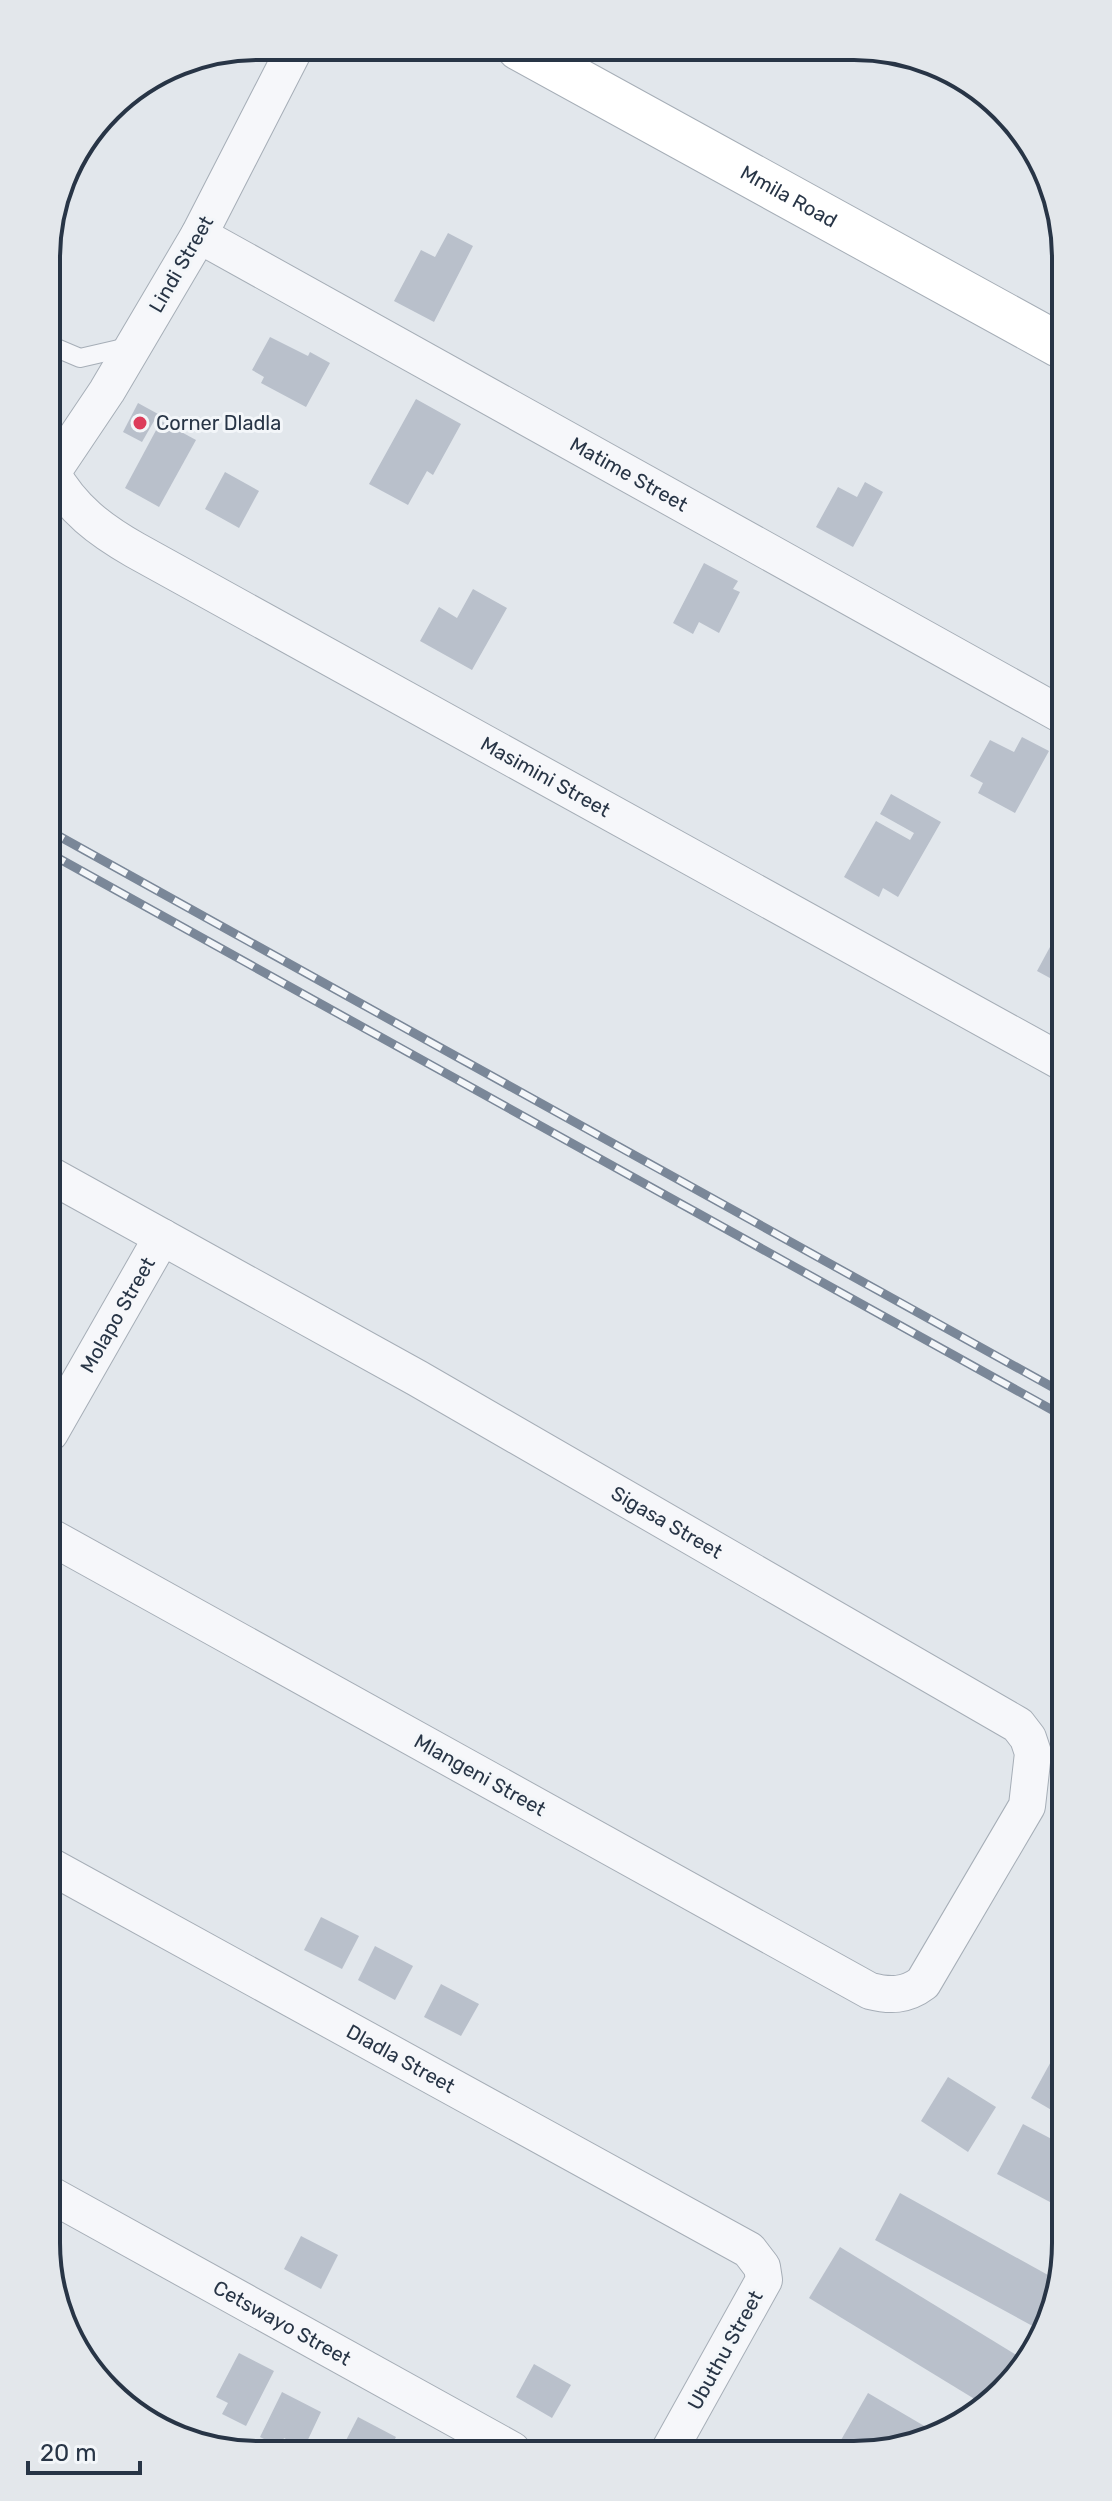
<svg xmlns="http://www.w3.org/2000/svg" width="1112" height="2501" viewBox="0 0 1112 2501" font-family="Rubik,sans-serif">
  <style>
    .building { fill: #b9c0cb }
    .lines { fill: none; stroke-linecap: round; stroke-linejoin: round }
    .service-casing { stroke: #a6aeb7; stroke-width: 20 }
    .minor-casing { stroke: #a6aeb7; stroke-width: 38 }
    .secondary-casing { stroke: #a6aeb7; stroke-width: 46 }
    .service { stroke: #f6f7fa; stroke-width: 18 }
    .minor { stroke: #f6f7fa; stroke-width: 36 }
    .secondary { stroke: #fff; stroke-width: 44 }
    .rail-casing { stroke: #7a8798; stroke-width: 9 }
    .rail { stroke: #f3f6f9; stroke-width: 6; stroke-dasharray: 18; stroke-linecap: butt }
    .poi-dot { fill: #dd3c5b; stroke: #f3f6f9; stroke-width: 3 }
    .labels { text-anchor: middle; stroke-width: 6; stroke-linejoin: round; paint-order: stroke }
    .street-label { font-size: 20px; fill: #283546; stroke: #f3f6f9 }
    .poi-label { font-size: 20px; fill: #283546; stroke: #f3f6f9; text-anchor: start }
    .rim { fill: none; stroke: #283546; stroke-width: 4 }
  </style>
  <rect width="100%" height="100%" fill="#e2e7ec"/>
  <g class="building">
    <path d="M448,233L473,246L434,322L394,301L421,250L435,257Z"/>
    <path d="M270,337L308,356L310,352L330,363L306,407L261,383L264,377L252,370Z"/>
    <path d="M416,399L461,424L433,475L427,471L408,505L369,484Z"/>
    <path d="M138,403L158,414L142,442L123,432Z"/>
    <path d="M161,421L196,440L159,507L125,488Z"/>
    <path d="M225,472L259,491L239,528L205,509Z"/>
    <path d="M865,482L883,492L853,547L816,527L838,487L857,497Z"/>
    <path d="M704,563L738,581L733,589L740,592L719,633L699,622L693,634L673,623Z"/>
    <path d="M473,589L507,608L472,670L420,641L439,607L457,618Z"/>
    <path d="M1022,737L1049,751L1015,813L978,793L983,783L970,776L990,740L1014,752Z"/>
    <path d="M891,794L941,822L898,897L883,888L879,897L844,877L876,821L910,840L914,833L880,814Z"/>
    <path d="M1057,934L1061,936V984L1037,971Z"/>
    <path d="M321,1917L359,1936L342,1969L304,1950Z"/>
    <path d="M375,1946L413,1966L395,2000L358,1980Z"/>
    <path d="M441,1984L479,2004L461,2036L424,2017Z"/>
    <path d="M1065,2036V2118L1031,2098Z"/>
    <path d="M948,2077L996,2107L968,2152L921,2121Z"/>
    <path d="M1023,2124L1065,2146V2210L997,2174Z"/>
    <path d="M900,2193L1057,2280L1038,2329L875,2240Z"/>
    <path d="M301,2236L338,2255L321,2289L284,2269Z"/>
    <path d="M840,2247L1026,2361L1022,2372L986,2406L809,2298Z"/>
    <path d="M239,2353L274,2371L246,2426L222,2414L228,2403L216,2397Z"/>
    <path d="M534,2364L571,2385L552,2418L516,2397Z"/>
    <path d="M282,2392L321,2412L304,2448L284,2438L280,2447L260,2437Z"/>
    <path d="M868,2393L938,2434L909,2448L837,2447Z"/>
    <path d="M358,2417L396,2437L389,2450H341Z"/>
  </g>
  <g class="lines">
    <g class="service-casing">
      <path id="service" d="M47,344L80,358L132,346"/>
    </g>
    <g class="minor-casing">
      <g id="minor">
        <path id="s1" d="M296,46L199,235L107,391L52,473C72,509 100,530 135,550L1062,1062"/>
        <path id="s2" d="M199,235L1060,714"/>
        <path id="s3" d="M50,1175L417,1378L1018,1725L1028,1738L1033,1753L1027,1806L923,1983C906,1996 890,1996 870,1991L51,1537"/>
        <path id="s4" d="M50,1433L162,1237"/>
        <path id="s5" d="M52,1867L749,2250L762,2267L764,2280L670,2449"/>
        <path id="s6" d="M53,2196L512,2450"/>
      </g>
    </g>
    <g class="secondary-casing">
      <g id="secondary">
        <path id="s7" d="M519,48L1059,345"/>
      </g>
    </g>
    <use href="#service" class="service"/>
    <use href="#minor" class="minor"/>
    <use href="#secondary" class="secondary"/>
    <g class="rail-casing">
      <g id="rail">
        <path d="M48,830L1063,1393"/>
        <path d="M49,853L1063,1416"/>
      </g>
    </g>
    <use href="#rail" class="rail"/>
  </g>
  <circle class="poi-dot" cx="140" cy="423" r="8"/>
  <g class="labels">
    <g class="street-label">
      <text dy="7" stroke="none"><textPath href="#s7" startOffset="308">Mmila Road</textPath></text>
      <text transform="translate(181 264) rotate(-60)" y="7">Lindi Street</text>
      <text dy="7" stroke="none"><textPath href="#s2" startOffset="492">Matime Street</textPath></text>
      <text dy="7" stroke="none"><textPath href="#s1" startOffset="1076">Masimini Street</textPath></text>
      <text dy="7" stroke="none"><textPath href="#s4" startOffset="136">Molapo Street</textPath></text>
      <text dy="7" stroke="none"><textPath href="#s3" startOffset="708">Sigasa Street</textPath></text>
      <text transform="translate(480 1775) rotate(29)" y="7">Mlangeni Street</text>
      <text dy="7" stroke="none"><textPath href="#s5" startOffset="398">Dladla Street</textPath></text>
      <text dy="7" stroke="none"><textPath href="#s6" startOffset="262">Cetswayo Street</textPath></text>
      <text transform="translate(725 2350) rotate(-61)" y="7">Ubuthu Street</text>
    </g>
    <g class="poi-label">
      <text x="156" y="430">Corner Dladla</text>
    </g>
  </g>
  <path d="M0 0H1112V2501H0ZM258 60H854A198 198 0 0 1 1052 258V2243A198 198 0 0 1 854 2441H258A198 198 0 0 1 60 2243V258A198 198 0 0 1 258 60Z" fill="#e3e7eb" fill-rule="evenodd"/>
  <path class="rim" d="M258 60H854A198 198 0 0 1 1052 258V2243A198 198 0 0 1 854 2441H258A198 198 0 0 1 60 2243V258A198 198 0 0 1 258 60Z"/>
  <path d="M28 2461v12h112v-12" fill="none" stroke="#283546" stroke-width="4"/>
  <text x="40" y="2461" font-size="24" fill="#283546" stroke="#f3f6f9" stroke-width="6" paint-order="stroke">20 m</text>
</svg>
